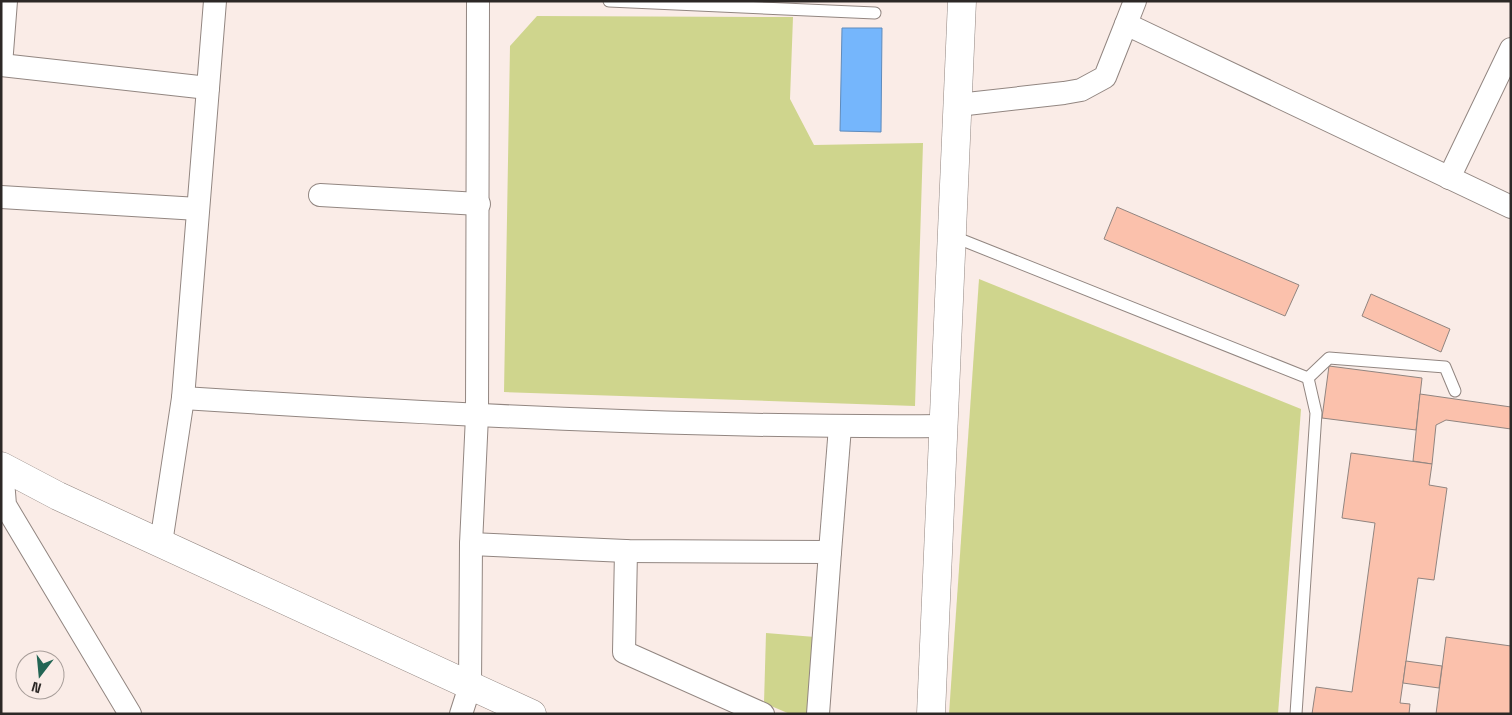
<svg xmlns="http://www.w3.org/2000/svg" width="1512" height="715" viewBox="0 0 1512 715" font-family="'Space Grotesk',sans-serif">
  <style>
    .green { fill: #cfd58d }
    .water { fill: #75b6fc; stroke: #5f8bbc }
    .building { fill: #fbc1ac; stroke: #918580 }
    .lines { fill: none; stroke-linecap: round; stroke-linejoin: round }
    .service-casing { stroke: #928681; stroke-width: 13 }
    .minor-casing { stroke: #928681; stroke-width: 24 }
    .tertiary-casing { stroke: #928681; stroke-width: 29 }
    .service { stroke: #fff; stroke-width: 11 }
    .minor { stroke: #fff; stroke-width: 22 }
    .tertiary { stroke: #fff; stroke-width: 28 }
  </style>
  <rect width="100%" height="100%" fill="#faece7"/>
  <g class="green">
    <path d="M537,16L793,17L790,99L814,145L923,143L915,406L504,392L510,46Z"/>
    <path d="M979,279L1301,409L1278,714H949Z"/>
    <path d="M766,633L815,637L808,714H790L764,703Z"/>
  </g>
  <path class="water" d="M842,28H882L881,132L840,131Z"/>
  <g class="building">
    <path d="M1117,207L1299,285L1285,316L1104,239Z"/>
    <path d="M1371,294L1450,329L1441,352L1362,316Z"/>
    <path d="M1329,366L1422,378L1416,430L1322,418Z"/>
    <path d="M1420,394L1511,407V429L1446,420L1436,425L1432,464L1413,461Z"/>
    <path d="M1351,453L1432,464L1429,485L1447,488L1434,580L1418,578L1400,703L1410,704L1409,714H1312L1316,687L1352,692L1375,523L1342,518Z"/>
    <path d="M1446,637L1511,646V714H1436Z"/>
    <path d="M1406,661L1442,666L1439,688L1403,683Z"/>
  </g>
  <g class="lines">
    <g class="service-casing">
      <g id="service">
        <path d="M609,1L875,13"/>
        <path d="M952,236L1308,378L1316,413L1296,714"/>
        <path d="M1308,378L1329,358L1445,367L1455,391"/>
      </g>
    </g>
    <g class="minor-casing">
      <g id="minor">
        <path d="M1126,24L1135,1"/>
        <path d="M1,65L208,88"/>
        <path d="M1,65L6,1"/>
        <path d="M958,105L1064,93L1081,90L1105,77L1126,24L1511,207"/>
        <path d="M1449,178L1511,49"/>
        <path d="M320,195L479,204"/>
        <path d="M1,197L198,209"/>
        <path d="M183,398C437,414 690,428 944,426"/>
        <path d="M2,467L5,505L130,714"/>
        <path d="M161,543L183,398L215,1"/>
        <path d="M471,544L626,551L830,552L818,714"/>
        <path d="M626,551L624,652L763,714"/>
        <path d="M830,552L840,427"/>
        <path d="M461,714L470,686L471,544L477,416L478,1"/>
      </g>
    </g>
    <g class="tertiary-casing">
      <g id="tertiary">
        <path d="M1,466L58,496L532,714"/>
        <path d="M931,714L962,1"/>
      </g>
    </g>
    <use href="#service" class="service"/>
    <use href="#minor" class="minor"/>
    <use href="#tertiary" class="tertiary"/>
  </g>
  <rect width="1512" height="715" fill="none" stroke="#2c2826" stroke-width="5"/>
  <g transform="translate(40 675) rotate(196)"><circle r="24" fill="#faece7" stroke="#a89e9a"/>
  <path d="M0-4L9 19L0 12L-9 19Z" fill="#236554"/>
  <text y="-8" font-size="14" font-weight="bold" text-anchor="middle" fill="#2c2826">N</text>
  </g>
</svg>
